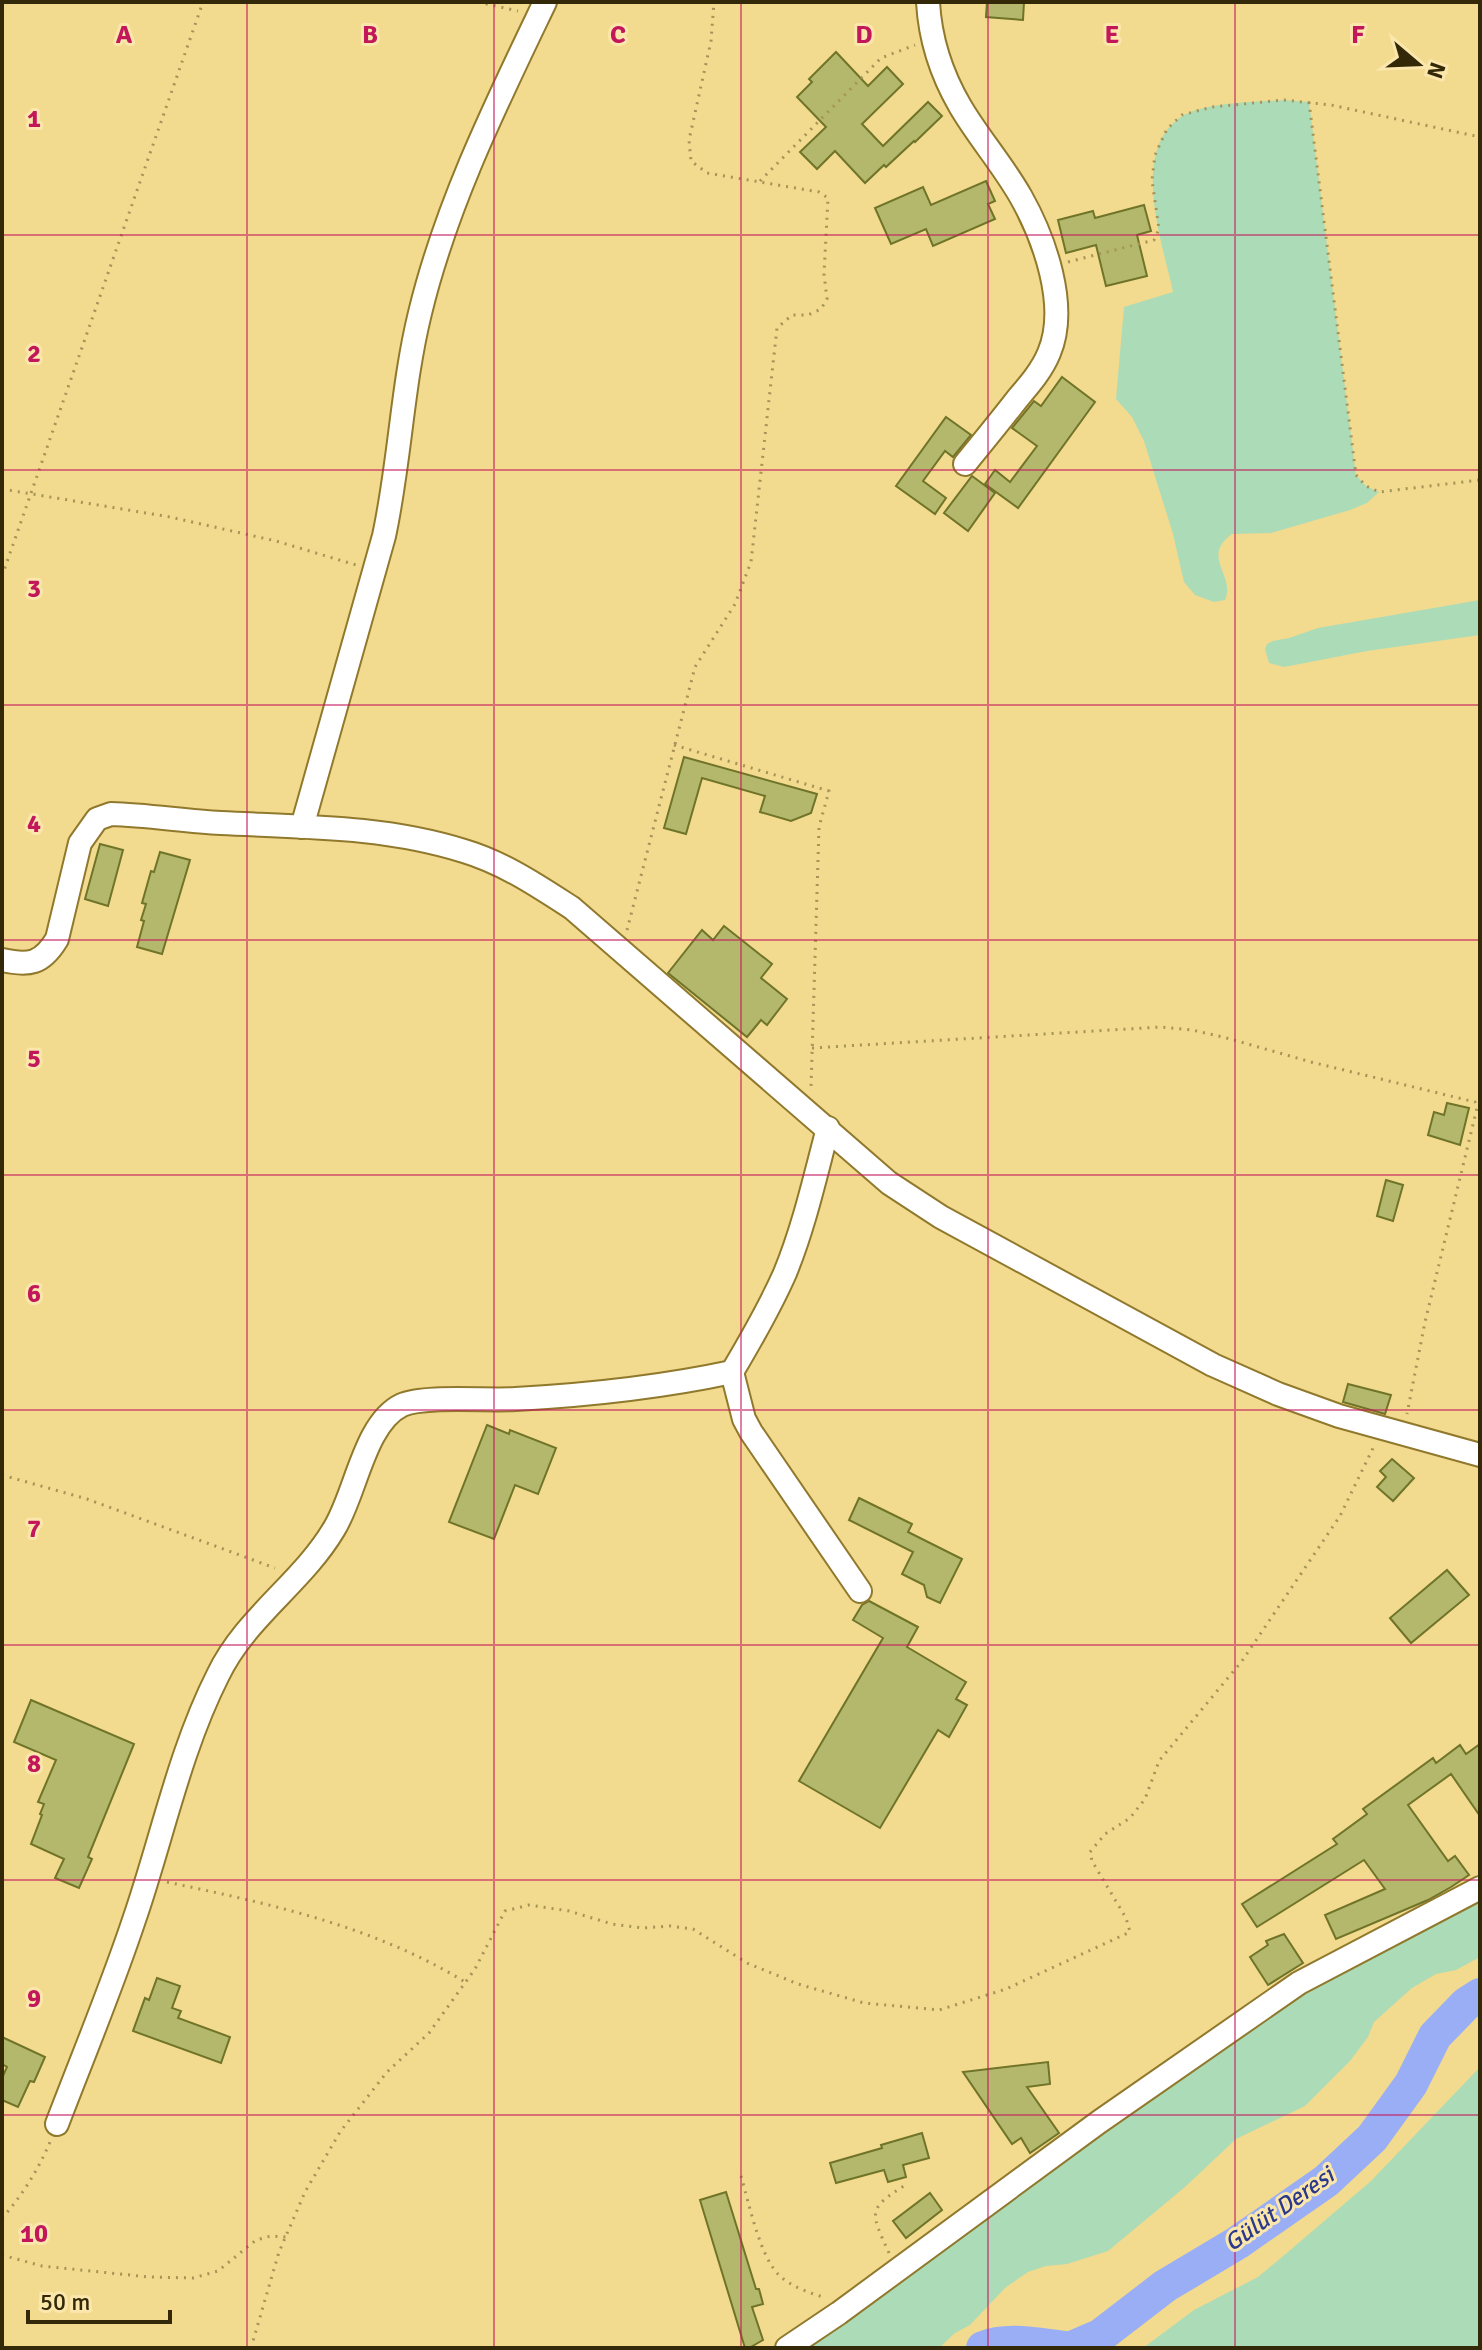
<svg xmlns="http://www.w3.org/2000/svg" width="1482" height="2350" viewBox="0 0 1482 2350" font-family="Signika,sans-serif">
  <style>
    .green { fill: #acdcb7 }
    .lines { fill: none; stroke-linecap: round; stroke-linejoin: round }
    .river { stroke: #9aaef5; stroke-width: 34 }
    .building { fill: #b3b86d; stroke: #707428; stroke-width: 2 }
    .minor-casing { stroke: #90792d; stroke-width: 26 }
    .path { stroke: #a59358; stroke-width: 3; stroke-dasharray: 2 6; stroke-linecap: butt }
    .minor { stroke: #fff; stroke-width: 22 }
    .grid { fill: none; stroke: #c2185b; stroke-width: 2; stroke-opacity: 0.55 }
    .labels { text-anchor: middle; stroke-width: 6; stroke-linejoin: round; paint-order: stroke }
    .water-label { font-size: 24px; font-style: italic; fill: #2c398a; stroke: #fbe7ac }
    .grid-label { font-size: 26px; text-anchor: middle; font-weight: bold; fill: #c2185b; stroke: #fbe7ac; stroke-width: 6; stroke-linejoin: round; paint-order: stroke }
  </style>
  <rect width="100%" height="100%" fill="#f2da8e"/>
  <g class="green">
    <path d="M1284,100L1309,102L1356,475L1366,486L1379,492L1367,503L1350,510L1271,533L1232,534C1200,557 1236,575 1225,600L1214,602L1195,595L1184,582L1173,534L1144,441L1132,417L1116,399L1124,307L1173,292C1163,244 1129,151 1181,117C1203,102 1257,102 1284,100Z"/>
    <path d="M1480,600V635L1367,651L1284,667L1269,663L1265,649L1267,644L1273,641L1289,638L1318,628Z"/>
    <path d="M1480,1888V1957L1456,1970L1436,1974L1412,1988L1374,2022L1368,2037L1350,2061L1305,2106L1236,2139L1185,2187L1108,2251L1067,2264L1046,2266L1028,2272L1005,2288L970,2325L955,2333L939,2348H787L1299,1983Z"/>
    <path d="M1480,2067V2348H1143L1194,2310L1258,2277L1288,2252L1371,2181Z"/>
  </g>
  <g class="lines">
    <g class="river">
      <path d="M983,2348C1008,2338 1038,2345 1064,2348"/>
      <path d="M1072,2348L1100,2336L1165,2286L1237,2243L1326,2181L1372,2138L1411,2084L1435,2036L1466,2004L1480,1995"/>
    </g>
  </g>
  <g class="building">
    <path d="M987,2H1024L1023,20L986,17Z"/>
    <path d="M836,52L868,86L887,67L903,84L862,124L883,146L928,102L942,116L915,142L914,141L886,167L884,165L865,183L835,151L817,169L800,152L826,127L797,97L812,82L809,79Z"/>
    <path d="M986,181L995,201L988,204L995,219L933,246L926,229L891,244L875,208L923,187L931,205Z"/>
    <path d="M1144,205L1151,231L1137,235L1147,276L1106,286L1096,245L1066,253L1058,220L1093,211L1095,218Z"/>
    <path d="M1062,377L1095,402L1018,508L985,484L995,470L1010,482L1037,446L1012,428L1034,401L1041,406Z"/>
    <path d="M946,417L971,435L953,457L945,451L923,481L946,498L935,514L896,486Z"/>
    <path d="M972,476L995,493L968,531L944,513Z"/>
    <path d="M684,757L817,794L811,813L791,821L760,812L765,796L702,778L686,834L664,828Z"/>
    <path d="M100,844L123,850L108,906L85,899Z"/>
    <path d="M160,852L190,860L162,954L137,947L144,921L141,920L146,904L142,903L151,871L154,872Z"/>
    <path d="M724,926L772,964L761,978L787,999L767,1025L761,1020L747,1037L668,973L702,930L713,940Z"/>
    <path d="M1447,1103L1469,1108L1460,1145L1428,1135L1434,1112L1444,1115Z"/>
    <path d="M1386,1180L1403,1185L1393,1221L1377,1216Z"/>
    <path d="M1348,1384L1391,1395L1385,1414L1343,1402Z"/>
    <path d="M487,1425L509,1434L510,1430L556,1448L538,1494L515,1485L494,1539L449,1522Z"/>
    <path d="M1392,1459L1414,1478L1393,1501L1377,1487L1386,1477L1380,1471Z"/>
    <path d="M859,1498L912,1524L908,1532L962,1559L940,1603L927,1597L924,1585L902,1574L913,1552L849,1520Z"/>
    <path d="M1447,1570L1469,1595L1411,1643L1390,1618Z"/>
    <path d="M869,1601L918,1627L907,1647L966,1682L956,1699L967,1705L949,1737L938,1730L880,1828L799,1781L883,1638L853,1620L862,1605Z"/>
    <path d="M31,1700L134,1744L88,1857L92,1859L79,1888L55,1878L64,1859L31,1844L42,1815L40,1814L44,1804L38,1802L56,1760L14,1742Z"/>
    <path d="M1480,1744V1816L1451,1774L1408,1805L1448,1861L1455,1856L1469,1875L1451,1887L1428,1900L1336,1939L1325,1915L1385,1889L1364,1860L1257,1927L1242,1904L1337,1844L1333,1839L1367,1814L1363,1809L1433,1758L1436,1763L1460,1745L1466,1754Z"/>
    <path d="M1284,1934L1303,1963L1268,1985L1250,1957L1268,1945L1266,1941Z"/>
    <path d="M157,1978L180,1986L172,2008L181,2011L178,2018L230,2037L221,2063L133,2031L145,1998L149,2000Z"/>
    <path d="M2,2037L45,2057L34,2082L30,2081L18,2107L2,2100V2078L7,2067L2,2064Z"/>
    <path d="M1048,2062L1050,2084L1027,2087L1059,2133L1030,2153L1021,2138L1012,2144L963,2072Z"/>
    <path d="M922,2133L929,2158L903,2165L906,2177L888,2182L884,2170L836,2183L830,2163L882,2148L881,2145Z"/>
    <path d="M726,2192L756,2289H759L763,2304L752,2307L763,2340L749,2348H745L700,2200Z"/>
    <path d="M930,2193L942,2210L906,2238L893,2221Z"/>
  </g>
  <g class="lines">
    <g class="minor-casing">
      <g id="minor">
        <path d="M928,2C930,38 942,75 960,106C978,137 1003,165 1021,197C1044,238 1069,306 1049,353C1042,370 1030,384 1018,398C1001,420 983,442 965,464"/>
        <path d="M302,827L384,536C400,462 402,386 420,313C446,205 497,102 545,2"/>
        <path d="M2,960C29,966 42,964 57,939L80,843L97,819L111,814C147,815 184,821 221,823C303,827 385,826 464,851C504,863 538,886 572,908L889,1183L941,1217L1213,1365L1278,1394L1339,1416L1480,1455"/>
        <path d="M732,1372L744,1419L751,1432L860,1591"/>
        <path d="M57,2124C83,2056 111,1989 134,1920C162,1839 179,1752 218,1675C245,1618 302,1583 334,1529C356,1494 364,1423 402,1405C424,1395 489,1401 516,1399C588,1395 662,1387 732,1372C751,1340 770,1307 785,1273C804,1227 815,1177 828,1128"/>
        <path d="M787,2348L839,2313L1099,2122L1299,1983L1480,1888"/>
      </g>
    </g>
    <g class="path">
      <path d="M478,2L518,11"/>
      <path d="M1309,102L1356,475L1366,486L1379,492L1480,480"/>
      <path d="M760,181L881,58L915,45"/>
      <path d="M1068,262L1154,240L1159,229L1152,180L1155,155L1167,129L1182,115L1212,107L1284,100L1331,105L1480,137"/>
      <path d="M2,489L170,517L276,541L356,565"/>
      <path d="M2,576L203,2"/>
      <path d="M674,745L829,791L819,827L811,1088"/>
      <path d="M627,930L695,667L735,604L751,562L777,328L792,315H808L821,309L827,299L824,274L828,198L819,192L707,173L691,161L689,140L711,41L714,2"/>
      <path d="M812,1048L1161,1027L1192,1030L1223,1037L1311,1062L1475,1102L1477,1108L1425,1322L1407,1414"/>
      <path d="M2,1475L87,1499L275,1568"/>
      <path d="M167,1882C270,1904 374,1926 465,1982"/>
      <path d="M741,2176C749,2203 760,2258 780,2276C792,2287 810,2293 826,2298"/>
      <path d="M2,2218C22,2196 38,2170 50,2142"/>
      <path d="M889,2253C870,2211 867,2209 907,2184"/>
      <path d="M2,2255L42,2266L149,2277L193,2278L218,2271L256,2240L271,2236L286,2237"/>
      <path d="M251,2348L279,2252L305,2192L340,2132L387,2072L429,2033L475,1969L505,1911L529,1905L569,1911L612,1924L643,1928L670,1926L693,1929L747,1963L798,1984L864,2003L939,2010L1006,1989L1130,1932L1126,1918L1092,1861L1090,1852L1105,1834L1130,1818L1145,1799L1159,1761L1242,1661L1340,1516L1374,1446"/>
    </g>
    <use href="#minor" class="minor"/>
  </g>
  <path class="grid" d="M247,2V2348M494,2V2348M741,2V2348M988,2V2348M1235,2V2348M2,235H1480M2,470H1480M2,705H1480M2,940H1480M2,1175H1480M2,1410H1480M2,1645H1480M2,1880H1480M2,2115H1480"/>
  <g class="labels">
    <g class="water-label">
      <text transform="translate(1279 2209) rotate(-35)" y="8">Gülüt Deresi</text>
    </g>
  </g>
  <g class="grid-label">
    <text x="124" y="43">A</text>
    <text x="370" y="43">B</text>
    <text x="618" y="43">C</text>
    <text x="864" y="43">D</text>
    <text x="1112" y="43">E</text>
    <text x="1358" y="43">F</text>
    <text x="34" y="127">1</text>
    <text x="34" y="362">2</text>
    <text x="34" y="597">3</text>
    <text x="34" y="832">4</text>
    <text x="34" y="1067">5</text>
    <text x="34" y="1302">6</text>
    <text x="34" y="1537">7</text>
    <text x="34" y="1772">8</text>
    <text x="34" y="2007">9</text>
    <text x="34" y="2242">10</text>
  </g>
  <rect width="1482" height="2350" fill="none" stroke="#332909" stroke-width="8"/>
  <g transform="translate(1418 64) rotate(109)" stroke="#fbe7ac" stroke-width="6" paint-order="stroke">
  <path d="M0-6L14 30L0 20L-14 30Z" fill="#332909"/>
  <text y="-12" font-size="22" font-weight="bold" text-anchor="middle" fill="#332909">N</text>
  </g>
  <path d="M28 2310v12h142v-12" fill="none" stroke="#332909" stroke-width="4"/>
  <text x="40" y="2310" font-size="24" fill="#332909" stroke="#fbe7ac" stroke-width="6" paint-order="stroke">50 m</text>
</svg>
